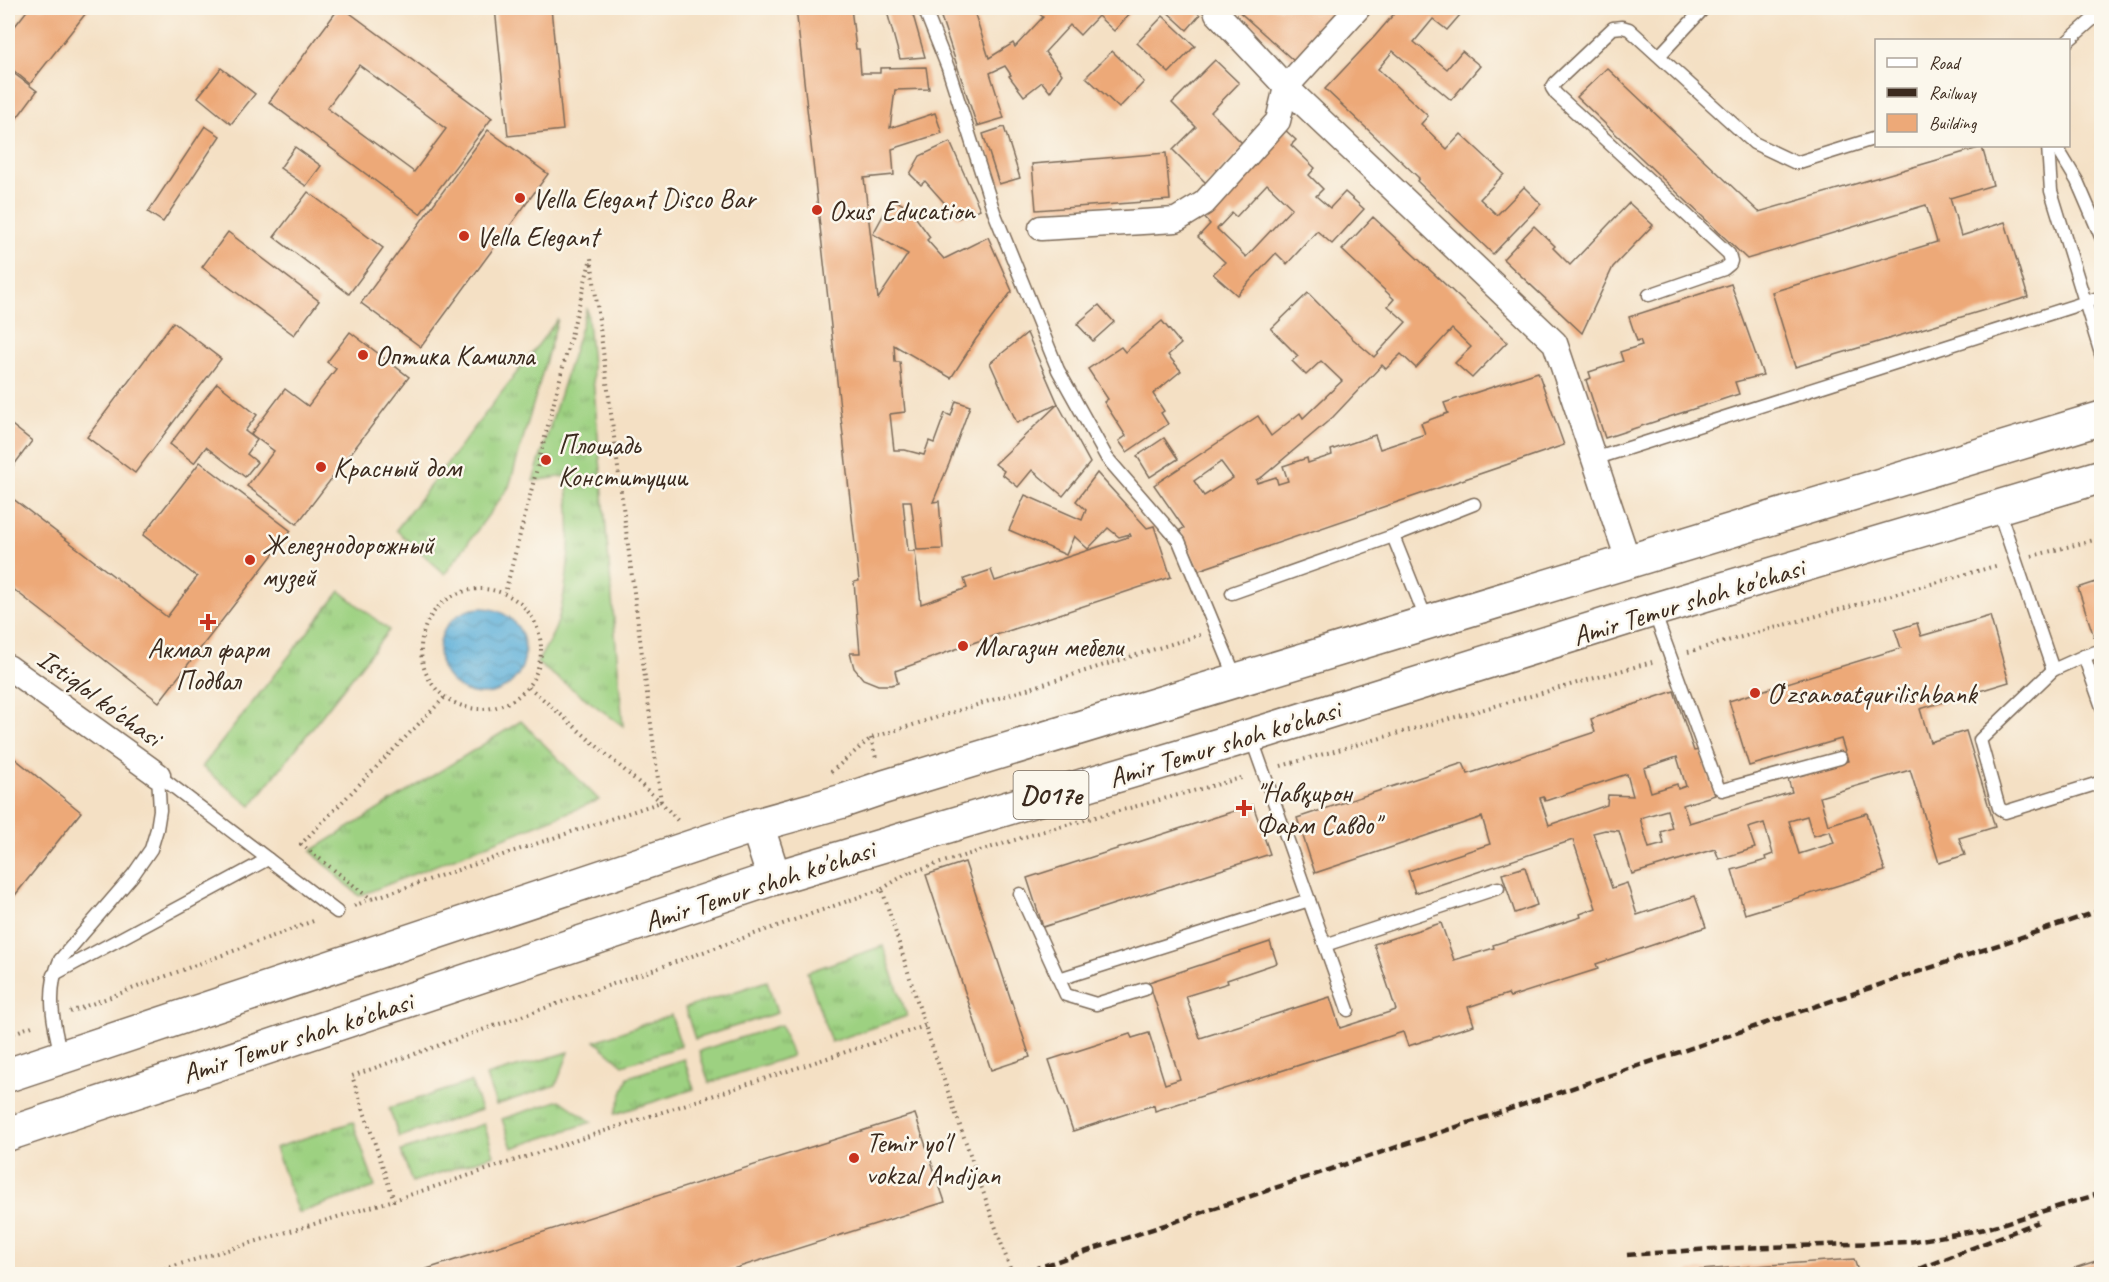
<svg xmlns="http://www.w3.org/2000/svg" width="2109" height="1282" viewBox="0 0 2109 1282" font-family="Caveat,sans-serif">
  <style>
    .grass { fill: url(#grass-tufts); stroke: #6c7e50; stroke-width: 1.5 }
    .water { fill: url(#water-waves); stroke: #4c6d7c; stroke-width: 1.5 }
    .building { fill: #eda978; fill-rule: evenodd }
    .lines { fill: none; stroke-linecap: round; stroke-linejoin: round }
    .lane-casing { stroke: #7c6a58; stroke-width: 15 }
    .street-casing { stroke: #7c6a58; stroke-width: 27 }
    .primary-casing { stroke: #7c6a58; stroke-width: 36 }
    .path { stroke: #7c6a58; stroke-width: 4; stroke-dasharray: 1.5 4.5; stroke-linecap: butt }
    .lane { stroke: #fff; stroke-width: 12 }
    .street { stroke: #fff; stroke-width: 24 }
    .primary { stroke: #fff; stroke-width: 33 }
    .rail { stroke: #3b2a1e; stroke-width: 4.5; stroke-dasharray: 9 4.5; stroke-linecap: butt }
    .poi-dot { fill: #c8321e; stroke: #fbf7ec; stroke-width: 2 }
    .labels { text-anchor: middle; stroke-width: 5; stroke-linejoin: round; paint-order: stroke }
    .shield { fill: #fbf7ec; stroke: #75685c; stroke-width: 1.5 }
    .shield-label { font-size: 27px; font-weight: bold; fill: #3b2a1e }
    .poi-label { font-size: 28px; fill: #3b2a1e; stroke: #fbf7ec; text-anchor: start }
    .street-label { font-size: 28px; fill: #3b2a1e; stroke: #fbf7ec }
  </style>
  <defs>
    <pattern id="grass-tufts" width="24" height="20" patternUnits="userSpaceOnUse" patternTransform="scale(1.5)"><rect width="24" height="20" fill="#9dd181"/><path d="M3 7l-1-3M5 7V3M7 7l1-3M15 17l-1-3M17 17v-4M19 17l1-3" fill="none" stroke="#81aa69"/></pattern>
    <pattern id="water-waves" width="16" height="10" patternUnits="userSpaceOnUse" patternTransform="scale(1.5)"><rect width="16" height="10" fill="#5eb0d9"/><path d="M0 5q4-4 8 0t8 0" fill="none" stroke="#4f8faf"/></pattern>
  </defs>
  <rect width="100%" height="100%" fill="#fbf7ec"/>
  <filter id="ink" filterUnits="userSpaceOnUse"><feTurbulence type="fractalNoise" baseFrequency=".0167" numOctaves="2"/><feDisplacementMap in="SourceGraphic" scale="12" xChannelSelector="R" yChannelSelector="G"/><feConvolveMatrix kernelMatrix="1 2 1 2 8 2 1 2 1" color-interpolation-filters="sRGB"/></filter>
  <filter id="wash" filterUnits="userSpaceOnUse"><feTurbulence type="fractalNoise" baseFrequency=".008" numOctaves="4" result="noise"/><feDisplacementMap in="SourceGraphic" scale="24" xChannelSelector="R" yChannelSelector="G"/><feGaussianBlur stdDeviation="1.35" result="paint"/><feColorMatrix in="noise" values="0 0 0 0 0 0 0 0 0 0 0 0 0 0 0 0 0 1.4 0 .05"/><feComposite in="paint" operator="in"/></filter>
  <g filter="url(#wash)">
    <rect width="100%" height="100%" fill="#f4e0c4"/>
    <g class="grass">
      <path d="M587,308L623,726L537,663C544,650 554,635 558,621C571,573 572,525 566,476L533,481Z"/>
      <path d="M558,319L509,487L445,574L396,530Z"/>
      <path d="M340,591L389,630L251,806L202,767Z"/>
      <path d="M521,721L599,800L359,896L311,851Z"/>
      <path d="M883,946L907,1016L831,1042L807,972Z"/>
      <path d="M767,981L777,1013L695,1039L685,1008Z"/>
      <path d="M671,1015L681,1046L623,1065L595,1041Z"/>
      <path d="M781,1025L792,1056L709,1083L699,1051Z"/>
      <path d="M569,1052L556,1085L496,1105L486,1076Z"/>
      <path d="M684,1059L694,1089L615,1114L628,1077Z"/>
      <path d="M471,1082L481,1110L399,1137L389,1108Z"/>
      <path d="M560,1100L592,1122L512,1148L502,1119Z"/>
      <path d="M353,1122L375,1187L298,1213L275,1148Z"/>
      <path d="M484,1124L494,1155L412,1182L401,1151Z"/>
    </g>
    <circle class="water" cx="482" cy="651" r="43"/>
    <g id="blocks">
      <g class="building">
        <path d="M29,8H90L30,84L8,66V35Z"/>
        <path d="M339,8H343L492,118L420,214L269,102ZM359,65L446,129L414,172L327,108Z"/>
        <path d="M495,8H551L563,130L508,136Z"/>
        <path d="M796,8H851L856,49H859L861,73H880V68L926,67L929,89L895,90L890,128L935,113L942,133L892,149L894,175L864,178L878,299L908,254L873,234L892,199L908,207L930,237L927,240L944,259L988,237L1012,291L976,339L951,378L894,345L895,362H900L905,412L890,414L894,450H905L924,455L929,441L934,443L945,413L951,416L956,401L970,406L949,464L933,502L939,501L943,549L917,550L911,501H903L908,551H915L921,604L967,588L964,579L991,570L995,581L1131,536L1130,534L1119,537L1108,528L1088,549L1074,536L1066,555L1009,530L1025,495L1082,520L1086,510L1076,501L1097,473L1147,528L1154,526L1171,577L984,639L895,671L898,683L891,685H878L863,679L854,668L850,653H860L854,582L859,581Z"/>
        <path d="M886,8H911L925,57L900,59Z"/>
        <path d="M938,8H973L989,58L1013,43L1015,47L1043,17L1033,8H1088L1093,12L1097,8H1135L1114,31L1098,16L1080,35L1070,25L1045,52L1062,74L1050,92L1042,82L1024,96L1009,76L1011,75L1005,66L990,73L1004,118L977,126Z"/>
        <path d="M1163,8H1192L1200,15L1187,30Z"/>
        <path d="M1235,8H1341L1294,61Z"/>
        <path d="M1399,8H1466L1447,30L1433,19L1414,42L1447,69L1462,51L1480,66L1451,100L1393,51L1378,69L1428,116L1421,124L1447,149L1461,134L1504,174L1480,199L1497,215L1524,187L1541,204L1493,254L1417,181L1419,178L1325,89L1375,36Z"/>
        <path d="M1163,16L1195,46L1169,73L1137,43Z"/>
        <path d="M1112,51L1144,82L1119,108L1086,77Z"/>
        <path d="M1215,60L1239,83L1211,112L1245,146L1207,184L1173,150L1196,127L1172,103Z"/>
        <path d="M221,68L255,94L231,124L198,97Z"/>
        <path d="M1607,68L1759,212L1982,147L1993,185L1950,198L1961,236L2005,222L2028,297L1795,367L1772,292L1937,242L1926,205L1747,259L1577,97Z"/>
        <path d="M8,69L37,91L8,130Z"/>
        <path d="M205,126L220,136L163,222L148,212Z"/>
        <path d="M1004,127L1020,178L999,184L983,134Z"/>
        <path d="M1283,128L1296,140L1291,145L1315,168L1309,175L1323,189L1316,196L1330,208L1345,192L1364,209L1332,244L1317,231L1287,264L1276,253L1237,295L1213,274L1225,262L1198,237L1210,224L1202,215ZM1267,184L1292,208L1246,257L1217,229L1232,213L1236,217Z"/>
        <path d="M488,130L548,174L421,347L361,303Z"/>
        <path d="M950,142L980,209L958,218L925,181L921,185L910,174L920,156Z"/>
        <path d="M295,147L321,166L306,186L280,168Z"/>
        <path d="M1166,153L1170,200L1036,210L1032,164Z"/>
        <path d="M308,192L383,248L349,294L274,237Z"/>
        <path d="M1629,203L1653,225L1613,267L1582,333L1503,259L1534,226L1555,246L1553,248L1570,265Z"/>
        <path d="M1373,217L1507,342L1472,378L1455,363L1471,347L1452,329L1416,368L1401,354L1386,369L1382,365L1333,417L1262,477L1256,480L1257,483L1276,477L1278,484L1288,481L1283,466L1307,458L1308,463L1332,455L1331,450L1375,435L1380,449L1425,434L1421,423L1448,413L1444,403L1538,372L1564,445L1199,570L1180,530L1184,528L1154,485L1258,416L1271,436L1300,413L1303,418L1342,381L1321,361L1306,375L1292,361L1298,356L1271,329L1308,293L1353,339L1374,357L1406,322L1388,306L1394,299L1342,250ZM1221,462L1233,478L1204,496L1194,481Z"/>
        <path d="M228,232L319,301L294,335L202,267Z"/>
        <path d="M1731,284L1763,375L1735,382L1739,394L1605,438L1586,380L1591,378L1589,372L1623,361L1620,352L1642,345L1640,340L1637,341L1629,317Z"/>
        <path d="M1099,305L1114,322L1093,341L1077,324Z"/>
        <path d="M1162,321L1181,344L1168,355L1181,371L1153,394L1164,411L1161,413L1168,424L1127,452L1119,441L1126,436L1104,402L1108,399L1088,369L1121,347L1125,352Z"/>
        <path d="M173,322L221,359L135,473L87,437Z"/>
        <path d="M350,332L409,377L297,524L247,486L274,451L251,434L285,389L308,406L336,369L327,362Z"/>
        <path d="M1027,333L1058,404L1017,423L990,363Z"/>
        <path d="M217,383L257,415L245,431L257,440L247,454L257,462L245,477L206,447L194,463L170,444Z"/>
        <path d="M1058,404L1090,463L1063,496L1032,470L1018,487L1002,474L1004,471L995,464Z"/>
        <path d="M8,422L32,441L8,473Z"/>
        <path d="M1164,438L1178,459L1150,477L1137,456Z"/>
        <path d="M200,462L291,531L159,702L8,585V495L167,617L197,577L143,535Z"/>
        <path d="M2102,580V634L2094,637L2078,588Z"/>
        <path d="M1990,616L2009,682L1920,709L1930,742L1966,731L1995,827L1959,838L1965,855L1939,863L1910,770L1820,797L1828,825L1867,813L1885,871L1745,914L1732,870L1766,860L1765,857L1773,854L1764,823L1748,828L1755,848L1719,859L1715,849L1632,874L1619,831L1605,830L1593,833L1612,888L1627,883L1637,915L1695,896L1706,927L1596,964L1598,969L1510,997L1508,994L1468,1007L1474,1025L1408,1046L1403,1032L1155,1111L1154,1105L1073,1131L1049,1060L1130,1034L1132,1038L1149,1033L1165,1084L1180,1079L1149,982L1270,942L1277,963L1227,980L1228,983L1186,996L1200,1038L1330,997L1340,1028L1396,1010L1374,944L1441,923L1454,960L1494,948L1493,945L1581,917L1580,914L1596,908L1573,840L1415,893L1408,871L1490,844L1482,817L1315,873L1297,818L1463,763L1468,774L1595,732L1591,719L1674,691L1694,751L1701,750L1715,795L1683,805L1689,823L1792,792L1788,779L1848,761L1841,739L1749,766L1729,701L1901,648L1895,630L1917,623L1921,636ZM1677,757L1686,786L1678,789L1677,784L1651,792L1644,768ZM1627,774L1633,796L1608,795L1607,805L1549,825L1540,798L1544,797L1545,801ZM1667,810L1672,828L1661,832L1664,844L1649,848L1640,818ZM1807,816L1813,836L1830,831L1834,843L1799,854L1789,821Z"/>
        <path d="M8,753L81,812L8,904Z"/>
        <path d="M1253,805L1270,854L1043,927L1027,878Z"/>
        <path d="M965,862L1030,1057L991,1070L926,875Z"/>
        <path d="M1525,867L1537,905L1515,913L1502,874Z"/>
        <path d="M915,1114L945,1202L717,1274H411Z"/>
        <path d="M1854,1259L1859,1274H1688V1271Z"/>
        <path d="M2102,1259V1274H2056Z"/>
      </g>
    </g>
  </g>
  <g filter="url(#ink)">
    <use href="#blocks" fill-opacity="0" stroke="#7c6a58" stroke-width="1.5"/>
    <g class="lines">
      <g class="lane-casing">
        <g id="lane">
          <path d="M924,8L948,68L994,212L1058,370L1107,458L1179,541L1236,678"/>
          <path d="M2068,41L2102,11"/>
          <path d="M1660,55L1704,8"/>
          <path d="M2048,146L2051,191L2102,357"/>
          <path d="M2056,146L2077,181L2102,239"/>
          <path d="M1649,295L1724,269L1730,264L1731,261L1729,254L1556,94L1552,88L1555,83L1613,28L1622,27L1629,29L1754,143L1796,163L1876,138"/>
          <path d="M1594,459L2102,297"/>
          <path d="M1998,509L2053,670L1980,740L1999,808L2005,812L2102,782"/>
          <path d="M1232,593L1393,536"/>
          <path d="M1654,612L1718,787L1722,790L1840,758"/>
          <path d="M1427,621L1393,536L1474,504"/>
          <path d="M2084,656L2102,707"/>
          <path d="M2053,670L2084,656L2102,650"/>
          <path d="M1251,737L1348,1010"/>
          <path d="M268,859L337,912"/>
          <path d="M1020,894L1066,995L1096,1004L1145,989"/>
          <path d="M1325,945L1498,888"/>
          <path d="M53,975L268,859L158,775"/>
          <path d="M1059,979L1309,900"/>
          <path d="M61,1055C53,1024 46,990 60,960L133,875L151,849L157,829L160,810L158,775"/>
        </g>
      </g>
      <g class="street-casing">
        <g id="street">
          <path d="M1215,8L1217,13L1286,87L1555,343L1628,560"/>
          <path d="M1041,228L1176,220L1204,203L1278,121L1286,87L1358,8"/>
          <path d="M8,667L158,775"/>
        </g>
      </g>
      <g class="primary-casing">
        <g id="primary">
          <path d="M757,825L774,878"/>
          <path d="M8,1075L757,825L843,801L884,787L2102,418"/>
          <path d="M8,1134L774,878L1266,731L1653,610L2102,476"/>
        </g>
      </g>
      <g class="path">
        <path d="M2032,556L2102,538"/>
        <circle cx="481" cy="649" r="60"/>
        <path d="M1688,652L1999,565"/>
        <path d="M529,687L661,802L678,821"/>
        <path d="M444,698L301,844L371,899L661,802L591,258L505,593"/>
        <path d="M871,738L876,758"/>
        <path d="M1281,766L1652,662"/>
        <path d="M831,772L871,738L1200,635"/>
        <path d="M911,872L1044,831L1245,777"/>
        <path d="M882,889L911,871"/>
        <path d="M354,906L371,899"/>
        <path d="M70,1012L316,920"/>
        <path d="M925,1026L394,1200L352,1076L882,889L925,1026L1012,1274"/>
        <path d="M8,1035L35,1025"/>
        <path d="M147,1274L394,1200"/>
      </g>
      <use href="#lane" class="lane"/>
      <use href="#street" class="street"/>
      <use href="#primary" class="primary"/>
      <g class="rail">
        <path d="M1627,1255L1711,1249L1909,1242L1985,1229L2102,1193"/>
        <path d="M1019,1274L2102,910"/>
        <path d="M1907,1274L2038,1222"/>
      </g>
    </g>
  </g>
  <g class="poi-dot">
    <circle cx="520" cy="198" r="6"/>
    <circle cx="817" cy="210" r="6"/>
    <circle cx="464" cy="236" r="6"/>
    <circle cx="363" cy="355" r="6"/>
    <circle cx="546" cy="460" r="6"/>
    <circle cx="321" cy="467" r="6"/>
    <circle cx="250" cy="560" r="6"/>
    <path d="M205 613h6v6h6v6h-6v6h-6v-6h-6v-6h6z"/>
    <circle cx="963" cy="646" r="6"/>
    <circle cx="1755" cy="693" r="6"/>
    <path d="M1241 799h6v6h6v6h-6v6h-6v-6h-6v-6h6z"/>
    <circle cx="854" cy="1158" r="6"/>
  </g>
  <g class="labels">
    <rect class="shield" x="1013.5" y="771" width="75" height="48" rx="4.5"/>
    <g class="shield-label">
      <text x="1051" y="804">D017e</text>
    </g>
    <g class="poi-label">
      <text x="532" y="208">Vella Elegant Disco Bar</text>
      <text x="829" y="220">Oxus Education</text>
      <text x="476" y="246">Vella Elegant</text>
      <text x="375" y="365">Оптика Камилла</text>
      <text x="558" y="454">Площадь<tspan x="558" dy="32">Конституции</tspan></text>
      <text x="333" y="477">Красный дом</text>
      <text x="262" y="554">Железнодорожный<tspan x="262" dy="32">музей</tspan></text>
      <text x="975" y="656">Магазин мебели</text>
      <text x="208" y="658" text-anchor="middle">Акмал фарм<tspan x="208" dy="32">Подвал</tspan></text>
      <text x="1767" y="703">Oʻzsanoatqurilishbank</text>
      <text x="1256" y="802">"Навқирон<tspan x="1256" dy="32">Фарм Савдо"</tspan></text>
      <text x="866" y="1152">Temir yo'l<tspan x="866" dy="32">vokzal Andijan</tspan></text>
    </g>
    <g class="street-label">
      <text transform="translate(1688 601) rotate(-17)" y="10">Amir Temur shoh ko'chasi</text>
      <text transform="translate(100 697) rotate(36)" y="10">Istiqlol ko'chasi</text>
      <text transform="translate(1224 743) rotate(-17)" y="10">Amir Temur shoh ko'chasi</text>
      <text transform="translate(759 885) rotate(-18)" y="10">Amir Temur shoh ko'chasi</text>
      <text transform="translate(297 1037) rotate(-18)" y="10">Amir Temur shoh ko'chasi</text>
    </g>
  </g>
  <rect width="2109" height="1282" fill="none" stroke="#fbf7ec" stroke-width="30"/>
  <rect x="1875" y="39" width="195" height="108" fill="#fbf7ec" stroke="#aea59a" stroke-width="1.5"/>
  <rect x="1887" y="58" width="30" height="9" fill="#ffffff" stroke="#aea59a" stroke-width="1.5"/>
  <text x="1929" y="69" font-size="18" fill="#3b2a1e">Road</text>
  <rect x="1887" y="88" width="30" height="9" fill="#3b2a1e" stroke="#aea59a" stroke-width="1.5"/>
  <text x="1929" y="99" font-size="18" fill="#3b2a1e">Railway</text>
  <rect x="1887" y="114" width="30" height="18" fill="#eda978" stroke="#aea59a" stroke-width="1.5"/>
  <text x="1929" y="129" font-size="18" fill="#3b2a1e">Building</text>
</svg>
